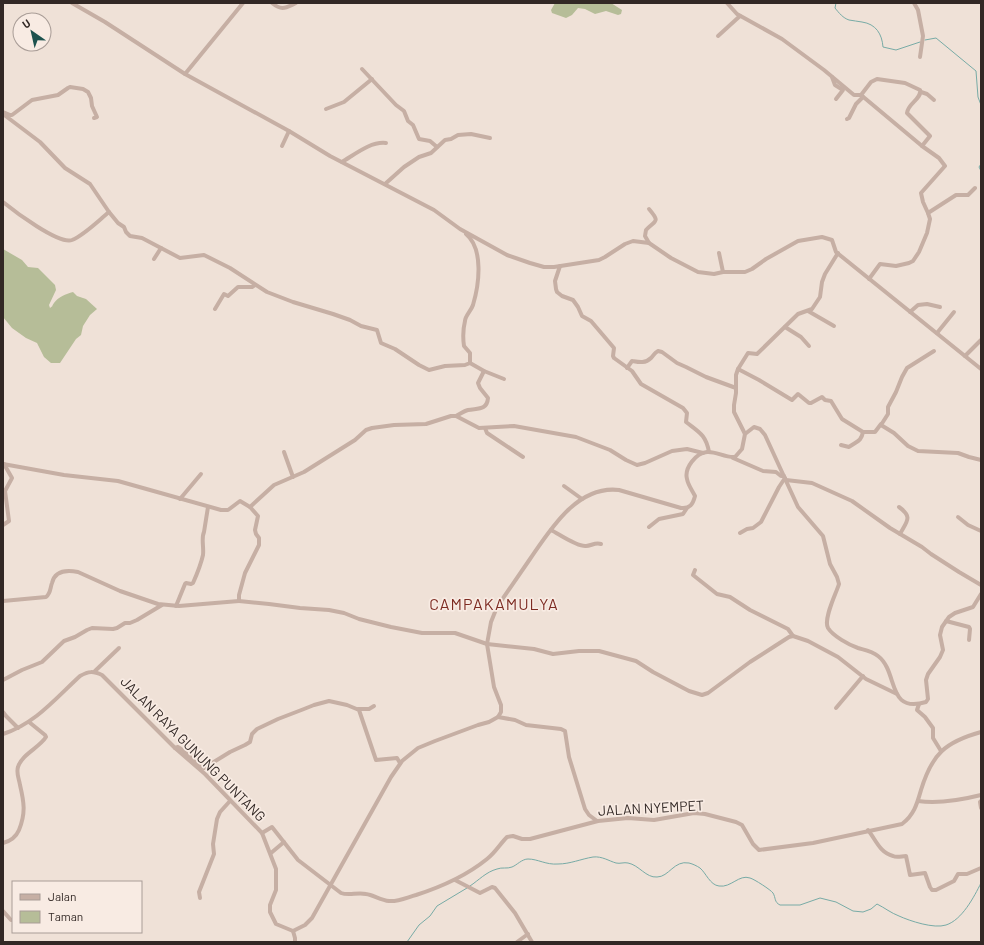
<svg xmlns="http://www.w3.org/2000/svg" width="984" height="945" viewBox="0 0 984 945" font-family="Barlow,sans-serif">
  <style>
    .green { fill: #b6bd98 }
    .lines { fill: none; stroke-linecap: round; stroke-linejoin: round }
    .stream { stroke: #78aba6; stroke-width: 1 }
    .minor { stroke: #c6afa4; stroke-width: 4 }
    .labels { text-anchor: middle; stroke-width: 3.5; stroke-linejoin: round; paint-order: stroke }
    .street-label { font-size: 14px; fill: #322825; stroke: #f8ebe3 }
    .quarter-label { font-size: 16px; letter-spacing: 1px; fill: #7d2b22; stroke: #f8ebe3 }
  </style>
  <rect width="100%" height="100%" fill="#efe1d7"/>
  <g class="green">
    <path d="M555,3H611L622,10L621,14L618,15L606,11L595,14L585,9L578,8L572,15L566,18L552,13L551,10Z"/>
    <path d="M3,249L22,260L28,267L38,268L55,285L56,290L49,305L50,308C55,304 50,309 54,303C58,297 66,294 73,292L77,296L86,299L97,309L90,315L83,326L81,335L76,339L60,363H51L44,357L37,343L26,338L12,328L3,317Z"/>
  </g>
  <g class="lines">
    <g class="stream">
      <path d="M836,3L835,8C839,13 843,18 849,20C853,21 858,21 862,22C876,24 882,34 883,47L896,50L920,42"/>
      <path d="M925,40L936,38L976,71L978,97L981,105"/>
      <path d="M981,164L979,167L981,171"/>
      <path d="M470,886C479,880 486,872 497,869C502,867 507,869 512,867C517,865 522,859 528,859C538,859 546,865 558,864C570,864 581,859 593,857C602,856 609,861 616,863C620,864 624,862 628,863C639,865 646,878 657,877C669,877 674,860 689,863C693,864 697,866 700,868C706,873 710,885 719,886C731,888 739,874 750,878C754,879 771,890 773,893C776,898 774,902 780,905H800L820,898L836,902L853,911L863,912L871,909L877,904C885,908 891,913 899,916C910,921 934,929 946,925C962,920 974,897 981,883"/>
      <path d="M407,942L419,925L430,916L437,906L467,888"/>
    </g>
    <g class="minor">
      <path d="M72,3L105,22L185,74L289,131L330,156L434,210L460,229L507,255L530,263L544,267H554L599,260L605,257L625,244L633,241L649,243L671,258L698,272L714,274L723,272H745L752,269L766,259L798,241L822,237L832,240L836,252L981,369"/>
      <path d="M272,3C282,11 285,8 296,3"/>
      <path d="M727,3L737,14L782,39L824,70L854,95H861L871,82L877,79L905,83L920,90C922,99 908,103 907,113L930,136L922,146L939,158L945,166L921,193L923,202L928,213"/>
      <path d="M914,3L918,10L923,36L920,57"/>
      <path d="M718,36L740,16"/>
      <path d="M362,69L396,105L404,111L408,121L413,125L419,139L430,141L437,147"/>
      <path d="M185,74L243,3"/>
      <path d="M832,77L835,85L843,90L836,99"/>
      <path d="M921,92L927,94L934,100"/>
      <path d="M861,95L922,146"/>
      <path d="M326,109L344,102L372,79"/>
      <path d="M3,112L10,115H12L32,100L58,95L68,88L70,87L83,89L88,92L91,98L92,106L97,117L94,118"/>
      <path d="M3,114L40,142L65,168L90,184L109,212L118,223L124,227L126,232L130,236L142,238L180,258L204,255L230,268L267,292L293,302L333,314L350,320L361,326L377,330L381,343L395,349L419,365L429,370L445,366L465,365L470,363V353L464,346C463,339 463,329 465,321C465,316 471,311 473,305C479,285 484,249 466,234"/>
      <path d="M847,119L849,118L856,104L863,97"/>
      <path d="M282,146L289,131"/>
      <path d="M342,162C354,155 371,141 386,143"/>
      <path d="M385,184L404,167L419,157L431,153L445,140L451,139L458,135L471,134L490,138"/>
      <path d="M3,202C14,211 59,245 72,240C84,235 98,221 109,212"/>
      <path d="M649,243L645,236L646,230C655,220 661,223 649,209"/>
      <path d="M719,253L723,272"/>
      <path d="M154,259L161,248"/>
      <path d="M560,266L555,281L556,289L557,292L562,296L573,300L578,307L582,316L591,321L614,348L613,356L614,358L632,371L641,384L683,408L687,413L686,422C699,432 706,435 709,452"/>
      <path d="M869,279L880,264L896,266L909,263L913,261L919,252L927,233L930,219L928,213L956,195H968L975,188"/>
      <path d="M215,309L224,294L228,296L238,287H252L255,285"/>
      <path d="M808,311L834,326"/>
      <path d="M910,312L918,305L927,304L940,307"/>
      <path d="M785,327L801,337L809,346"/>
      <path d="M937,333L954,312"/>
      <path d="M934,351L907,368L902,377L896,392L888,407V414L881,425L894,433L908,446L918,451L958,453L969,457L981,460"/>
      <path d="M965,356L981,340"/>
      <path d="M470,363L484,371L504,379"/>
      <path d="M627,368L632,361C638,362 645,364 651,358C654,355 654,353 658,351L662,352L677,363L686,367L706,377L736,388"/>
      <path d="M738,369L759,380L792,400L798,394L809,403H811L822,397L825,400L831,401L842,419L863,432C861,442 857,441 849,447L841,445"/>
      <path d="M456,416C460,414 464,411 468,410C477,408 487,411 488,398L480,388L478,383L484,371"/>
      <path d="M485,428L487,433L523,457"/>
      <path d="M863,432H875L881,424"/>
      <path d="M745,434L734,412V405L736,393V375L738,369L748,353L757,354L798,314L812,309L820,297L822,282L825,274L838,253"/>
      <path d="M284,452L293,477"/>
      <path d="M733,458L763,471L776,472L781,476H784"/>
      <path d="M3,464L64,475L118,481L221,510H228L240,501L250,507L274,485L304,472L355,440L366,430L372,428L394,425L426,424L451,416H456L479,428L514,426L576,437L610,450L626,460L637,465L645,463L672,451L687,449L703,453"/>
      <path d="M786,480L812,483L852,501L890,528L922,547L931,554L959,572L981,585"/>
      <path d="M564,486L582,499"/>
      <path d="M180,499L201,474"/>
      <path d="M250,507L258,516L255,530L256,534L259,538V545L245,573L239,595V601L269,604L300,608L329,610L344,613L359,619L391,627L422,633H455L487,644L534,649L553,654L579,651H599L636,661L653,672L689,691L702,695L708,693L750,662L775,646L789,637L793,636L808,641L838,657L866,679L897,694"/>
      <path d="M899,507C913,517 907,521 900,534"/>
      <path d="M958,517L968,525L981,531"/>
      <path d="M3,525L9,521L5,491L12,478L4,464"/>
      <path d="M649,527L659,519L683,514L687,508"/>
      <path d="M551,530C559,534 577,547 586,546C591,546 595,542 601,544"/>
      <path d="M740,533L747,529L753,528L761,522L779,487L785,478"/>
      <path d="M695,570L693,575L717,594L730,597L750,610L788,629L793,636"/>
      <path d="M3,601L46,597C51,593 50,588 52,583C55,570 68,570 78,572L120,591L158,604L179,606L239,601"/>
      <path d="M176,606L185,584L186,583L191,584L193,583C197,574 201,564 203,555C204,547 201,538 204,532L208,507"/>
      <path d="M946,621L969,627L970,629L969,640"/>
      <path d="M95,671L119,648"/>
      <path d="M3,680L22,670L42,662L64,641L75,637L87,630L92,628L113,629L117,628L125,623H130L137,620L162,605"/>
      <path d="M919,704L917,710L925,717L933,728V738L941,751"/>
      <path d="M836,708L863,676"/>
      <path d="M358,709H369L374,706"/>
      <path d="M3,712L6,716L18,728"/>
      <path d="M498,717L515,720L526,725L561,729L565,731L569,757L585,809L589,815L597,821"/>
      <path d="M3,734C35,724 56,698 80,676C89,671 93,671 102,675L175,748L205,774L262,833L276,869V890L270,905V912L276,924L293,931L305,925L312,918L391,777L402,761L418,748L435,741L478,725L489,722L498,717L501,712V705L494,687L487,644L491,622L497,607C508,591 519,575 530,559C550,530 577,485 619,490L681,508C690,509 693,504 695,496C692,490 688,485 687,479C684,468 696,453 707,452C716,451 725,458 735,457L742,449L745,434L754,427L760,429L765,435L798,507L823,536L830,564L837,577L839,584C836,594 823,619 828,628C833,636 849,645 858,648C865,650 872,651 878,656C899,672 886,714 926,702L928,699L926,680L928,674L940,657L943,650L940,635L942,627L949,617L955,613L973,607L981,594"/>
      <path d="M175,748L178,747C187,751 195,766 204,768L230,752L245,745L250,742L252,734L257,729L278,719L304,709L314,705L329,701L347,705L359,710L376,760L397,758L400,763"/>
      <path d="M918,801C939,804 961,800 981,795"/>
      <path d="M981,801L980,802L981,808"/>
      <path d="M868,830C876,840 880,853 893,856C897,858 902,856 906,856L910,875L925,873L930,887L932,890H936L954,881L958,874H967L981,868"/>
      <path d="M262,833L272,827L298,860L341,893C349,896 357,892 366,894C373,895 381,900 389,901C398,902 408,897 416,895C441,887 466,876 487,859C495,853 500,844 507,837L513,836L522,839H530L598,821L628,818L654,820L694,813L705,814L736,822L742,825L753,844L759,850L813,843L902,824C914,815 917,804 921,790C932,754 945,742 981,732"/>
      <path d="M3,843C11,841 16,837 19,830C26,813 24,802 20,785C19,779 16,773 18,767C22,754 39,748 46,737L45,735L29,722"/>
      <path d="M271,853L284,842"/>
      <path d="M455,880L480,893L492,887L495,888L515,913L532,942"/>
      <path d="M200,898L199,892L214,854L213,844L217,819L220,812L230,801"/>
      <path d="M3,911L11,920"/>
      <path d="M293,931L295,938V942"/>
      <path d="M517,942L528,934"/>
    </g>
  </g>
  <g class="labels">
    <g class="street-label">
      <text transform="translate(193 749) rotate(45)" y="5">JALAN RAYA GUNUNG PUNTANG</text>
      <text transform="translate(651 808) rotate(-3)" y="5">JALAN NYEMPET</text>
    </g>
    <g class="quarter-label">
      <text x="494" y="610">CAMPAKAMULYA</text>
    </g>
  </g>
  <rect width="984" height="945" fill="none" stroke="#322825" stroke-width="8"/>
  <rect x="12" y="881" width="130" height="52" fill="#f8ebe3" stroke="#a99d97"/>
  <rect x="20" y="894" width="20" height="6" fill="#c6afa4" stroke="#a99d97"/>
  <text x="48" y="901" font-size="12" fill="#322825">Jalan</text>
  <rect x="20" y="911" width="20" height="12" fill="#b6bd98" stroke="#a99d97"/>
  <text x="48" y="921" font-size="12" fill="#322825">Taman</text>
  <g transform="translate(32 32) rotate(326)"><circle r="19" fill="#f8ebe3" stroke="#a99d97"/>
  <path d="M0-3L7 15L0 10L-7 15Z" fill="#1d524e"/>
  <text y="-6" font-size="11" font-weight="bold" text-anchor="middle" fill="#322825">U</text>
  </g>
</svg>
